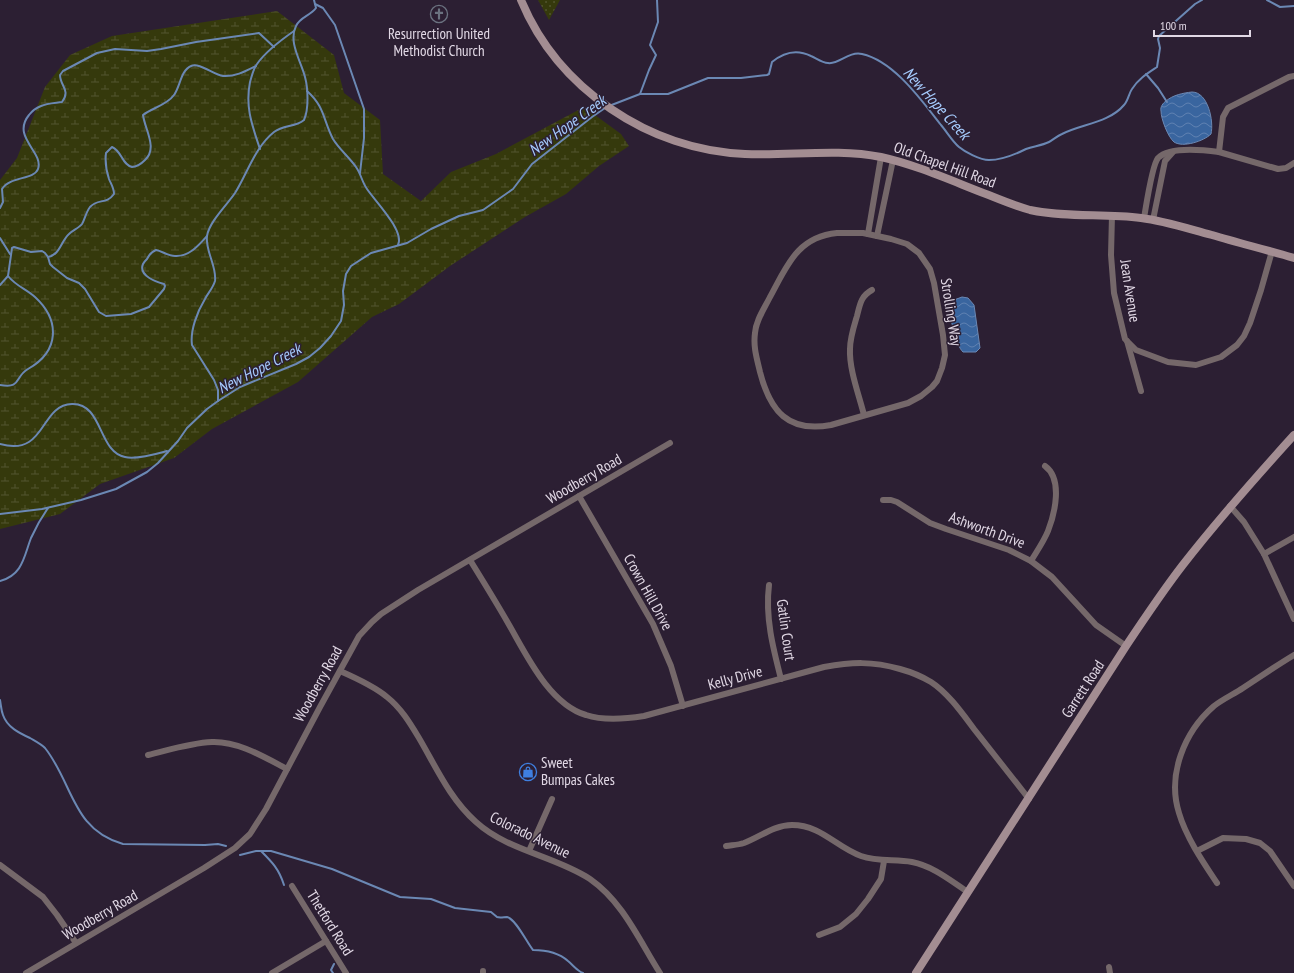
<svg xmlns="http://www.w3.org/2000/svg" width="1294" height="973" viewBox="0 0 1294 973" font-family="'PT Sans Narrow',sans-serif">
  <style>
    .wetland { fill: url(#wetland-marsh) }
    .park { fill: url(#park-dots) }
    .water { fill: url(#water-waves); stroke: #6b88b4 }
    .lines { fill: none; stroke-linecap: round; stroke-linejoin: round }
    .stream { stroke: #6b88b4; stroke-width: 2 }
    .street { stroke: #75686a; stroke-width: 6 }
    .secondary { stroke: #a38d92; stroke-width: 8 }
    .labels { text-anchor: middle; stroke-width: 3; stroke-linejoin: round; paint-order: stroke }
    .poi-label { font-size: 15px; fill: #e1d8e5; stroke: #2c1f33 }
    .street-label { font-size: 15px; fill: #e1d8e5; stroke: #2c1f33 }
    .water-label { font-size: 16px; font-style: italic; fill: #a5cafc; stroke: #2c1f33 }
  </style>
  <defs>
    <pattern id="wetland-marsh" width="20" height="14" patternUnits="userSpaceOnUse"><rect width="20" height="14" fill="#35390c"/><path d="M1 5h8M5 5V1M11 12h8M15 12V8" fill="none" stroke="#52552f"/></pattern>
    <pattern id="park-dots" width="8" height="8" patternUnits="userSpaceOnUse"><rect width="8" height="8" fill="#35390c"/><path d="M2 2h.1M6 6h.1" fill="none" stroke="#52552f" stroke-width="1.8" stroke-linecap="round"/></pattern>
    <pattern id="water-waves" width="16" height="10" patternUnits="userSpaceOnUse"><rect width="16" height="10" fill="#39659f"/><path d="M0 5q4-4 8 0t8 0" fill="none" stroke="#5f81b1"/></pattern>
  </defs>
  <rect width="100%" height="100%" fill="#2c1f33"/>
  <path class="wetland" d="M277,11L334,55L344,93L380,120L383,174L421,201L451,172L496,154L584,107L621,134L629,146L599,166L566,194L525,217L450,266L399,304L372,317L298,382L212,429L174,458L100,484L60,514L0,529V180L17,158L45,87L70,55L112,36Z"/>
  <path class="park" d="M538,0H560L549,20Z"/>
  <g class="water">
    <path d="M1192,92C1208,92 1214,121 1211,134C1204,141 1183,148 1174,142C1168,137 1161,119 1161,111C1160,107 1163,103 1166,101C1173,95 1183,93 1192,92Z"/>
    <path d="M962,297L968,298L974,305L980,348L976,352H963C956,346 949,315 950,306C951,303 952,302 954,300Z"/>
  </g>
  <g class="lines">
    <g class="stream">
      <path d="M1267,0L1280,7L1294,6"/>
      <path d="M315,4L323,8L335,25L364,109V138L360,173"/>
      <path d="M1146,74L1158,88L1167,102"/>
      <path d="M307,91C325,107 323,120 333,139C339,149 349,157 356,167C361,174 362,182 367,189C375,201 405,231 398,245"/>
      <path d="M640,94L649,70L656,55L650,45L658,22L657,0"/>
      <path d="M609,106L640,94H668L708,78H741L767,75L769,74L772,62C784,52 797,49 811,56C816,58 822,63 828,63C839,65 848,51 862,54C894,61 922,101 941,125C947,132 952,141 959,147C965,152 980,160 989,160C1002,160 1014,155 1026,149C1033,146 1041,146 1049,142C1053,140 1057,136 1062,134C1081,124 1109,123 1124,105C1128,101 1129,93 1132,89C1138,79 1148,73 1157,67L1160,48L1158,39L1159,36L1195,4L1202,0"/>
      <path d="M260,149C252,125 245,107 250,82C252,76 253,69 257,64C266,51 281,40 294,31"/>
      <path d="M0,208L3,202L2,189C10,176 34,180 38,169C44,152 11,137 29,115C32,111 36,108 41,106C47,103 55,103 62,102C71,90 60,86 60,75L63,71L97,53L115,49L147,51L161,49L196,42L259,33L274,47"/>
      <path d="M0,238L10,254"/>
      <path d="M48,257C60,255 61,241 69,234C73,230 79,228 82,224C85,219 86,212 90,207C98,198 106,205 114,194C114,188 111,184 109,179C106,170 105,161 106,153L112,147C122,151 122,165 132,167C137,167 141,164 145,160C158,148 145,130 143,115C152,108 167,105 174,95C180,87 181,70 191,66C199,62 214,75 223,76C235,77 246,71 256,66"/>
      <path d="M0,285L8,276L12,248L14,247L31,252L42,251L45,253L48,257L50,264L53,267L67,278L79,283L85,289L99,312L106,316L131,314L149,307L164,289L165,286L164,284C157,282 138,276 143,264C144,262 145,261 147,259C149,255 151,252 156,250C162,251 168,256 175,256C189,257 199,245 207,236"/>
      <path d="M0,385C22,389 14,377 28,369C60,351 60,320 35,297C26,289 16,286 8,276"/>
      <path d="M218,401V390L214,380L192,345C190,331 197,312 205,299C208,293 213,288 215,281C217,266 205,251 207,236C209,222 227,205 235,193C247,174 255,147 274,132C283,125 296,127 304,120C309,109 308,88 305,77C301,61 288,42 296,26C300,17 310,16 316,8L314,0"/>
      <path d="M0,444C47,457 39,405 72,404C103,403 98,452 125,457C136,460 156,454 167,451"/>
      <path d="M0,514L42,509L81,500L116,489L147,472L158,463L178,441L187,428L207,409L218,401L240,387L296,364L309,357L320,348L331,336L341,321L344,305L343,291L346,274L351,266L371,253L407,243L431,229L459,216L483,210L513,189L532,164L592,117L605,108"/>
      <path d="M0,581C23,575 24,556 31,538C36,527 41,518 48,508"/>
      <path d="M0,700C1,705 1,710 3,715C7,727 19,733 30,738C35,741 41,744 45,748C73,783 72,830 123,844L205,845L218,844L226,846"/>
      <path d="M261,851C272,862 279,869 284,885"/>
      <path d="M240,855L256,851H271L332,869L400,897L431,899L455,908L491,912L497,917C500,918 504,917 507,917C516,919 527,943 533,950C546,950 558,952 568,961C573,965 577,971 583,973"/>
      <path d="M333,973L331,970L334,964"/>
    </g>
    <g class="street">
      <path d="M1294,76L1289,77L1228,108L1223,117L1219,152L1278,169L1286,168L1294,163"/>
      <path d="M1112,215L1111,255L1114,293L1125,339L1136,350L1168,362L1196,365L1221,357L1237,345L1244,336L1250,323L1261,290L1272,251"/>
      <path d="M1144,218C1146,207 1152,165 1158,158C1170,146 1204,150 1219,152"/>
      <path d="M1153,220L1165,161L1173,152"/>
      <path d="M837,233H863L891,239L907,244L919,253L930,269L934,283L943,335L945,355L942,368L937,381L932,387L921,396L908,403L831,425C788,433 770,411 760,372C757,359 753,347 755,333C756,320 764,309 770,297C787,266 797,237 837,233Z"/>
      <path d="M868,234L881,157"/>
      <path d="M877,236L893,160"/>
      <path d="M1127,341L1141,391"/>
      <path d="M864,415C859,395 849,369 850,349C850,338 854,326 857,316C860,304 861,296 872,290"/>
      <path d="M579,496L653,624L671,666L683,706"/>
      <path d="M883,500H891L897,502L930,523L946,529L1009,550L1031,561L1052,577L1096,625L1126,646"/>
      <path d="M1230,506L1244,522L1264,554L1294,619"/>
      <path d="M1264,554L1294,537"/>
      <path d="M470,560C483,581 496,602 508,623C526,654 549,704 586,715C604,721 625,719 644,716L824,667C852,662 872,661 900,669C911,672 921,676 931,682C948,693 962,713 974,729C992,752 1011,776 1029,799"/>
      <path d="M1031,561C1037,551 1044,541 1048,531C1055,513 1063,479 1045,466"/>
      <path d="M769,585C765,617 773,648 781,679"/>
      <path d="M340,671C356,678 374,686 387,697C401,708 410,723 419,738C436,767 450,799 476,822C508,851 555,856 590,879C623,902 639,940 660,973"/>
      <path d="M148,755C169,750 190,743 212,742C238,741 264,757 287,769"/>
      <path d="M726,846C732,845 738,845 744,843C760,837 774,825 792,825C821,825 836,847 861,856C878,862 895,859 912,862C933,866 951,881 968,892"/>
      <path d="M529,851L552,799"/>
      <path d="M1197,851L1223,838L1246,839L1260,843L1270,851L1294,886"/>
      <path d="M0,865L43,897L57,915L76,943"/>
      <path d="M1217,883C1203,862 1186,837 1179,813C1167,775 1184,732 1214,706C1223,699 1234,694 1243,688C1260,677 1277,665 1294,655"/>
      <path d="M292,886L346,973"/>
      <path d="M819,935L840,927L856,914L868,899L881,879L884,861"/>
      <path d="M1109,967L1110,973"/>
      <path d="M483,971V973"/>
      <path d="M26,973L204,868L235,848L250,834L266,809L320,707L359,636L372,622L381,614L418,590L670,443"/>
      <path d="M272,973L326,941"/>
    </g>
    <g class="secondary">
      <path d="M521,0C558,89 649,150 745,154C790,156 837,148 881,157C917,165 952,181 986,194C1001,200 1015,206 1030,210C1067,218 1104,213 1141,218C1165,221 1189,229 1212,235C1239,243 1267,250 1294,258"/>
      <path d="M916,973L1126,646C1144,619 1162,592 1182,566C1217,521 1255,478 1294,435"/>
    </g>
  </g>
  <defs>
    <g id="church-ring" transform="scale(0.9)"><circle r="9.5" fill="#2c1f33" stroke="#6b7280" stroke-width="1.5"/><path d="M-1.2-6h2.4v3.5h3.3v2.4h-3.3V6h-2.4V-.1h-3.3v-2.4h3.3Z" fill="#6b7280"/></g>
    <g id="shop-ring" transform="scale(0.9)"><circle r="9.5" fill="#2c1f33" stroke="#3f7fe0" stroke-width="1.5"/><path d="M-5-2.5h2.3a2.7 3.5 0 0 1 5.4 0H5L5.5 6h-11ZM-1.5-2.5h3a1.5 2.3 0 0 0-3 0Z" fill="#3f7fe0"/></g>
  </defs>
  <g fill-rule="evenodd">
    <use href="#church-ring" x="439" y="14"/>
    <use href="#shop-ring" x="528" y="772"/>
  </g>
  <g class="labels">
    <g class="poi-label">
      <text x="439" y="39">Resurrection United<tspan x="439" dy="17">Methodist Church</tspan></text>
      <text x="541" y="768" text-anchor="start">Sweet<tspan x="541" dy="17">Bumpas Cakes</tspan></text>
    </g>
    <g class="street-label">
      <text transform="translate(945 165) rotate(20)" y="5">Old Chapel Hill Road</text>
      <text transform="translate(1130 291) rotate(81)" y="5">Jean Avenue</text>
      <text transform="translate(951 312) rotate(81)" y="5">Strolling Way</text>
      <text transform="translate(584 479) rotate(-30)" y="5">Woodberry Road</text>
      <text transform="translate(987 530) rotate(20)" y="5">Ashworth Drive</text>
      <text transform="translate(648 592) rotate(61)" y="5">Crown Hill Drive</text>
      <text transform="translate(786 630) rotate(82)" y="5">Gatlin Court</text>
      <text transform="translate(735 678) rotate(-15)" y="5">Kelly Drive</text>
      <text transform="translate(318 684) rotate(-61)" y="5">Woodberry Road</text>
      <text transform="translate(1083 689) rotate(-57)" y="5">Garrett Road</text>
      <text transform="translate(530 835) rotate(26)" y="5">Colorado Avenue</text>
      <text transform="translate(100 915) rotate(-30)" y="5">Woodberry Road</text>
      <text transform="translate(330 923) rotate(58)" y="5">Thetford Road</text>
    </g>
    <g class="water-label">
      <text transform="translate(937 103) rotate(48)" y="6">New Hope Creek</text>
      <text transform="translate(567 125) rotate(-36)" y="6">New Hope Creek</text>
      <text transform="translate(259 368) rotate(-27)" y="6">New Hope Creek</text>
    </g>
  </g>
  <path d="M1154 30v6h96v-6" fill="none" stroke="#e1d8e5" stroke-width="2"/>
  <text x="1160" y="30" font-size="12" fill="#e1d8e5" stroke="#2c1f33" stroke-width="3" paint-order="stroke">100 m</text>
</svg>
